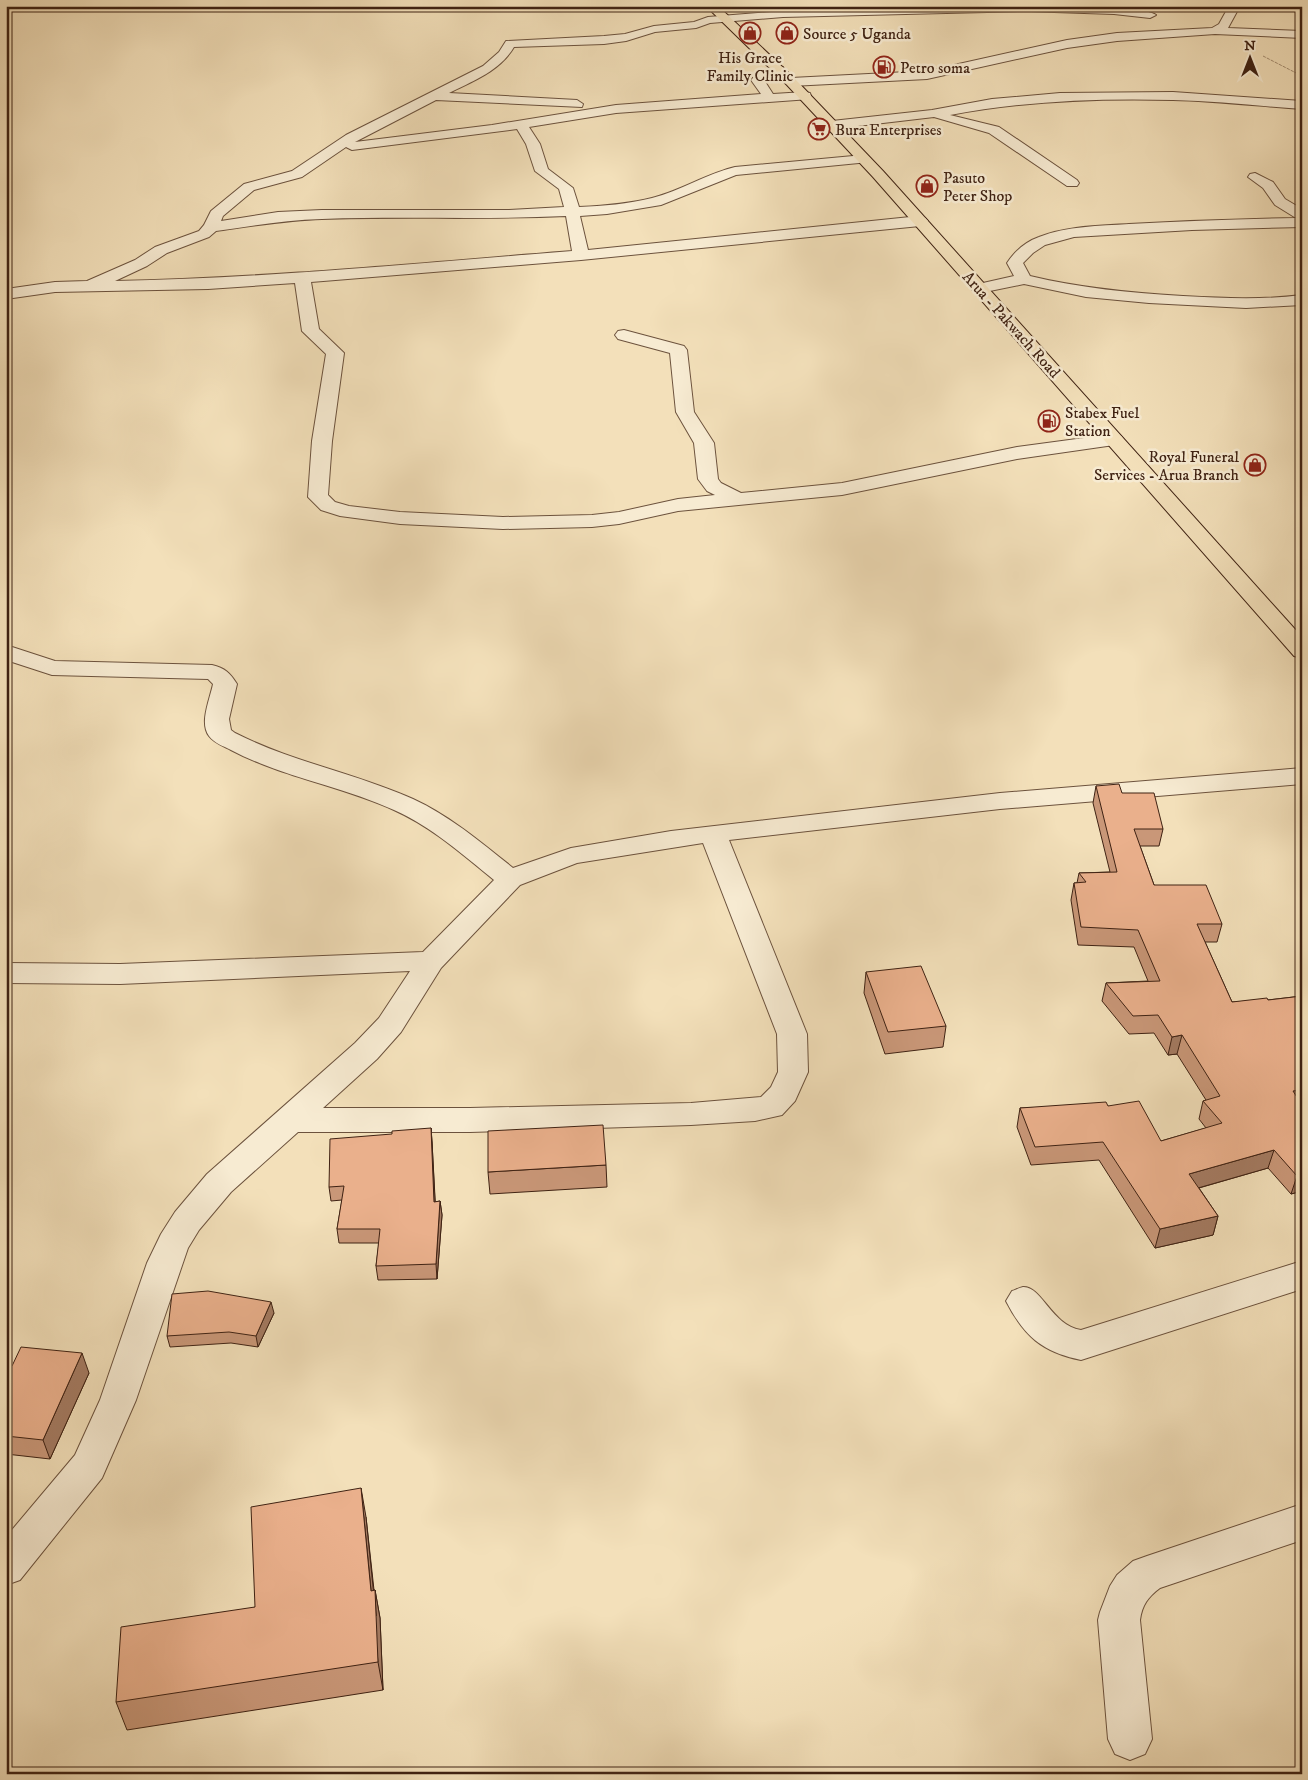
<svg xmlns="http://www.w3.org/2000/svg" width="1308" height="1780" viewBox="0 0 1308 1780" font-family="'IM FELL DW Pica',serif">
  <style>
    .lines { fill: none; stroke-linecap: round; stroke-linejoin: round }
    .minor-casing { stroke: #6c523d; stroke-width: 2 }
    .primary-casing { stroke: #3f2213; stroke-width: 2 }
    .path { stroke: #3f2213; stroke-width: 1; stroke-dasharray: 0.5 1; stroke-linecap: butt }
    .minor { fill: #f7ebd2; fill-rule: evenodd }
    .primary { fill: #f3e0ba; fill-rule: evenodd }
    .wall { fill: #c99778; stroke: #3f2213 }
    .shaded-wall { fill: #a47b62; stroke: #3f2213 }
    .building { fill: #eab08c; stroke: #3f2213 }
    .labels { text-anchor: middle; stroke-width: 5; stroke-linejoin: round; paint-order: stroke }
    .far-poi-label { font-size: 16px; fill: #3f2213; stroke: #f7ebd2; text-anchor: start }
    .far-street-label { font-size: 16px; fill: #3f2213; stroke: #f7ebd2 }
  </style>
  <rect width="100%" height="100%" fill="#f3e0ba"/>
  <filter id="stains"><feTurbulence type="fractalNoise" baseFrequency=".004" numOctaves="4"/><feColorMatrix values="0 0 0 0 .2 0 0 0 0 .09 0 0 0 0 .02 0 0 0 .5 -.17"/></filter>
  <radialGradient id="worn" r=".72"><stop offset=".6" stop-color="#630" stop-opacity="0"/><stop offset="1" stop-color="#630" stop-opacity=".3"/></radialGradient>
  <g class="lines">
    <g class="minor-casing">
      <g id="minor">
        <path d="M959,6C986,6 1144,3 1156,15L1150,18L1114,14L1024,11L783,17L710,23L696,28L655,32L626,41L604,44L514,47C500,71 473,81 449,93L577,100L583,104L582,107L436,100L355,142L492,125L616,105L761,94L751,80C757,72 773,65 783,67L785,70L783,73L764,80L773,94L805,92L810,93L811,96L810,99L616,113L529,127L540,144L548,169L573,188L579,207C603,206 628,204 652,198C680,191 706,174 735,167L864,155L871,159L869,162L736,175L661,205L607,214L580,216L588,250L920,216L925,218L928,221L925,224L920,226L581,260L311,282L319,329L344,353L332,441L328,495L335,502L349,506L400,512L503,517L592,515L619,512L678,499L715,495L707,491L698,479L694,443L676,412L670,353L618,339L615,335L618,331L624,330L684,346L687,350L694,412L714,443L718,479L721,483L741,493L842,483L1017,447L1114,434L1121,436L1124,440L1121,444L1017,459L842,495L678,511L619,524L592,527L503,529L400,524L340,516L321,510L308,497L312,441L326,354L302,331L295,283L208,289L55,292L6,299V289L55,282L87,281L135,260L155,247L199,231L204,225L211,211L244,184L292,171L346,135L483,66L499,52L506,41L604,36L625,34L654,26L694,22L708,17L783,11ZM517,129L526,144L535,171L559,189L564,207L509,210H322L278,212L221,221L223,216L254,190L302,177L346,147L352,150ZM566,216L572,251C420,263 268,278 115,281L147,266L167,253L209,237L216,231C251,226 286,220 322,219C403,216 484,220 566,216Z"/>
        <path d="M1229,6H1240L1228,28L1302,31V38L1215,34L1117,41L1067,48L927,79L791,86L785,82L791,78L927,71L1067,40L1117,33L1212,28L1219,24Z"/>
        <path d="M1173,92L1302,101V109C1259,106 1216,101 1173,100C1098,98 1023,101 950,115L999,127L1077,180L1079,183L1077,186H1067L989,133L934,117L832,129L825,125L832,121L932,110L992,99L1060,93Z"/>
        <path d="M1255,173L1273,182L1285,199L1302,209V227L1192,230L1074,237L1045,245L1033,253L1023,263L1030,276C1080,288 1131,293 1183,296C1222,298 1262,300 1302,295V305L1246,308L1149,303L1086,297L1024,284L980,293L974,291L972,288L974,285L1014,276L1007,263C1015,251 1025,242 1039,237C1067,226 1099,226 1129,224C1184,221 1240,219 1296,218L1275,205L1263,188L1248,177L1250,174Z"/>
        <path d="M6,645L55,661L212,665C225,668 230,673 237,684L229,719L231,730L235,733C292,762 355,773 413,799C450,816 482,843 513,868L571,848L671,831L1000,793L1302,768V784L1000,809L729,840L807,1034L808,1072L795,1101L782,1115L755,1121L691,1125L470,1132H298L231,1192L199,1230L188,1248L136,1400L102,1478L20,1580L6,1585V1537L75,1455L100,1400L147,1263L161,1234L175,1212L207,1174L355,1043L379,1018L410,971L120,984L6,983V963L120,964L423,952L494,880C462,854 432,827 394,810C341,786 282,777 231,750C223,746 214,743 209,736C199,723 210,699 213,684L208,679L52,675L6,660ZM703,843L777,1034L778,1072L771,1087L761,1097L691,1103L470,1108H323L377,1059L401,1032L441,968L520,885L577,863Z"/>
        <path d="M1302,1261V1289L1081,1360C1042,1352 1024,1336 1006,1301L1012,1291C1015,1290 1019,1288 1023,1287C1042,1286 1051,1325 1081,1330Z"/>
        <path d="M1302,1504V1540L1160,1588C1148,1597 1142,1605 1140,1620L1152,1739L1145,1754L1130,1760L1115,1754L1108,1739L1098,1620L1100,1612L1110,1586L1117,1575L1133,1561L1147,1556Z"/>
      </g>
    </g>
    <g class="primary-casing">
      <path id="primary" d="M706,6H718L795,79L883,171L1302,637V658L1294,656L873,177L787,85Z"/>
    </g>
    <path class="path" d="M1263,56L1302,76"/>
    <use href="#minor" class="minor"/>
    <use href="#primary" class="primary"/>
  </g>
  <g class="wall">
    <path d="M1096,786L1122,793L1163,829L1159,846H1140L1154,885L1222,924L1217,942H1205L1232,1002L1268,1000L1302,996V1191L1291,1194L1268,1168L1199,1188L1218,1216L1213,1235L1155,1248L1099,1160L1031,1165L1017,1127L1020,1108L1108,1106L1161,1141L1206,1128L1199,1119L1203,1101L1206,1100L1177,1054L1168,1055L1154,1033L1129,1034L1102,1001L1106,983L1148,981L1134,947L1078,945L1071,900L1074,883H1077L1079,873L1110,872L1093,803Z"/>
    <path d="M866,972L946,1026L943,1047L885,1054L864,993Z"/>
    <path d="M431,1128L432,1142L435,1202L440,1201L442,1215L437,1279L378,1280L376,1266L379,1243H339L337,1229L342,1200L331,1201L329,1187Z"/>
    <path d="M606,1165L607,1187L490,1194L488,1172Z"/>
    <path d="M274,1313L258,1347L231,1343L170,1347L167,1336Z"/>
    <path d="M6,1366L89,1373L50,1459L6,1454Z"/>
    <path d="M366,1517L374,1590H375L380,1618L383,1690L127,1730L116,1702L255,1607Z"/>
  </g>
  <g class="shaded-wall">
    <path d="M1182,1035L1177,1054L1168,1055L1172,1037Z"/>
    <path d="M431,1128L432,1142L436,1216L434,1202Z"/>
    <path d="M1274,1150L1268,1168L1184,1192L1189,1174Z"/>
    <path d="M1302,1174V1191L1291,1194L1297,1176Z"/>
    <path d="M440,1201L442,1215L437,1279L436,1264Z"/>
    <path d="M1218,1216L1213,1235L1155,1248L1160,1229Z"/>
    <path d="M271,1302L274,1313L258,1347L256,1336Z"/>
    <path d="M82,1353L89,1373L50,1459L43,1440Z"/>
    <path d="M361,1488L366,1517L376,1616L375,1590L380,1618L383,1690L378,1662Z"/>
  </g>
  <g class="building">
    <path d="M1119,784L1122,793H1154L1163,829H1134L1154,885H1206L1222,924H1197L1232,1002L1267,998L1268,1000L1302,996V1090L1293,1091L1302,1105V1174L1297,1176L1274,1150L1189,1174L1218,1216L1160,1229L1103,1142L1035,1147L1020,1108L1106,1102L1108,1106L1139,1101L1161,1141L1222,1123L1203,1101L1220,1096L1182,1035L1172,1037L1158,1015L1133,1016L1106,983L1160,981L1138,930L1081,927L1074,883L1086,882L1079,873L1117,872L1096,786Z"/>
    <path d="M921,966L946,1026L888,1032L866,972Z"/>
    <path d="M603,1125L606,1165L488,1172V1131Z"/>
    <path d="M431,1128L434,1202L440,1201L436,1264L376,1266L380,1229H337L344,1186L329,1187L330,1139L392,1134V1131Z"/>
    <path d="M208,1291L271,1302L256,1336L229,1332L167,1336L172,1294Z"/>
    <path d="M21,1347L82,1353L43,1440L6,1436V1366H12Z"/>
    <path d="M361,1488L371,1591L375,1590L378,1662L116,1702L121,1627L255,1607L251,1507Z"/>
  </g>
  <defs>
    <g id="shop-ring" transform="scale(1.125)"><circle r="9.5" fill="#f7ebd2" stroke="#8f2418" stroke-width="1.5"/><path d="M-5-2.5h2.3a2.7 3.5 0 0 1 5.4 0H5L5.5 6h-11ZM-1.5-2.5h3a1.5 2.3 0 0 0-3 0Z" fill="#8f2418"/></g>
    <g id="fuel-ring" transform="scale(1.125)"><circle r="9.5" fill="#f7ebd2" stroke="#8f2418" stroke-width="1.5"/><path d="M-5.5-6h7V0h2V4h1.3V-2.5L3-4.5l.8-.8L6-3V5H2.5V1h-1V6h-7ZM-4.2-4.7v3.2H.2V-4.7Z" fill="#8f2418"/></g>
    <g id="supermarket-ring" transform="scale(1.125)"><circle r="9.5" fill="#f7ebd2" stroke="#8f2418" stroke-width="1.5"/><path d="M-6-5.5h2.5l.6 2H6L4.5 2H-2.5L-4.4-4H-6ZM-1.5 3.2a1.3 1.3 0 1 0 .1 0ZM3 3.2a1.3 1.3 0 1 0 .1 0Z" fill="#8f2418"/></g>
  </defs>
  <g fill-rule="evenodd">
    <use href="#shop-ring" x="750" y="33"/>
    <use href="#shop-ring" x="787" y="33"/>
    <use href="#fuel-ring" x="884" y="67"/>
    <use href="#supermarket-ring" x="819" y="129"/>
    <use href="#shop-ring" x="927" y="186"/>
    <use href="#fuel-ring" x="1049" y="421"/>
    <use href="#shop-ring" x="1255" y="465"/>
  </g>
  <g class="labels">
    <g class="far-poi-label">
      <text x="803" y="39">Source 5 Uganda</text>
      <text x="750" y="63" text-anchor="middle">His Grace<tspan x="750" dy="18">Family Clinic</tspan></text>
      <text x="900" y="73">Petro soma</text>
      <text x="835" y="135">Bura Enterprises</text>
      <text x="943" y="183">Pasuto<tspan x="943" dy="18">Peter Shop</tspan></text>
      <text x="1065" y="418">Stabex Fuel<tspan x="1065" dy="18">Station</tspan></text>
      <text x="1239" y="462" text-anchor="end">Royal Funeral<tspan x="1239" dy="18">Services - Arua Branch</tspan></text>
    </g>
    <g class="far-street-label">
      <text transform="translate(1012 324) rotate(48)" y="6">Arua - Pakwach Road</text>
    </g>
  </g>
  <rect width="1308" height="1780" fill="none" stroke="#f3e0ba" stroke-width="25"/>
  <rect x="8" y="8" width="1293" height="1765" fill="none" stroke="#3f2213" stroke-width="2.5"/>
  <rect x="12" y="12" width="1283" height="1755" fill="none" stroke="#3f2213"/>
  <g transform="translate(1250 58)" stroke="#f7ebd2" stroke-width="4" paint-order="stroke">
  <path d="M0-4L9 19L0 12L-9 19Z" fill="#3f2213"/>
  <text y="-8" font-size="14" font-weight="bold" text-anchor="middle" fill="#3f2213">N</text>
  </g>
  <rect width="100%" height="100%" filter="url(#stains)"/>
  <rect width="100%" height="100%" fill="url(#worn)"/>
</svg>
